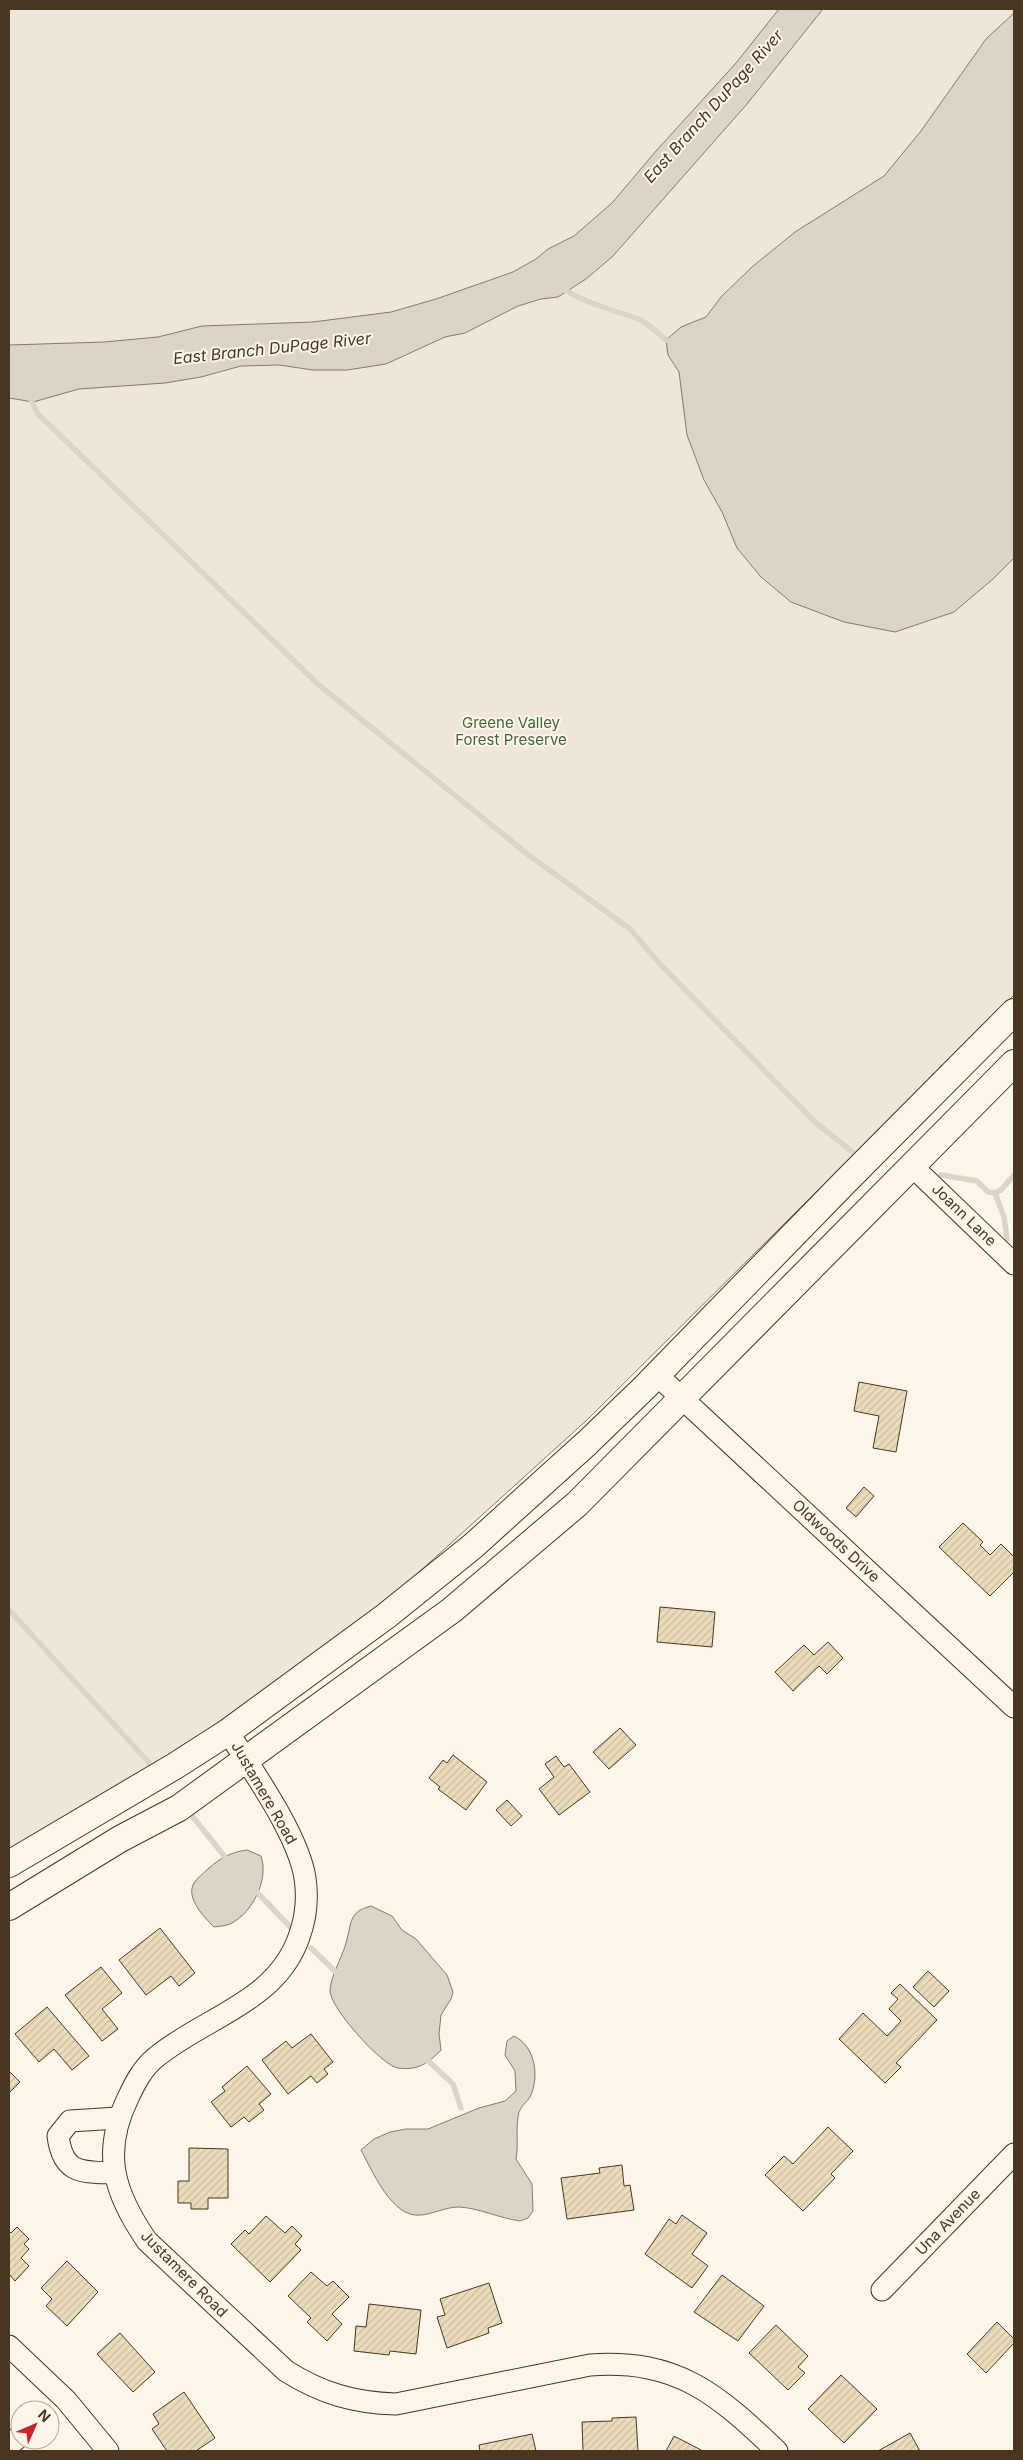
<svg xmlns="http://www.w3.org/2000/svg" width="1023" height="2460" viewBox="0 0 1023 2460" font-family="Inter,sans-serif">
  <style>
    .park { fill: #ede6d9; stroke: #887966 }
    .water { fill: #dcd4c6; stroke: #887966 }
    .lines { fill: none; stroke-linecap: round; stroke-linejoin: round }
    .stream { stroke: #dcd4c6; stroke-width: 5.5 }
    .building { fill: url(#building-hatch); stroke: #4a3520 }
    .minor-casing { stroke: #4a3520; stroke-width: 23 }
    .major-casing { stroke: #4a3520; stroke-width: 28 }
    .minor { stroke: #fbf6e9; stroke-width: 21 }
    .major { stroke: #fbf6e9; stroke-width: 26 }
    .labels { text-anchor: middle; stroke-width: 4; stroke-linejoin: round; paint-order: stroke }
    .park-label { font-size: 15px; fill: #436837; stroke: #fbf6e9 }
    .street-label { font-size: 15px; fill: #4a3520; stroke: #fbf6e9 }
    .water-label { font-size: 16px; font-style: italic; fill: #4a3520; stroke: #fbf6e9 }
  </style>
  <defs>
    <pattern id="building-hatch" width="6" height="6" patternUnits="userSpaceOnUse" patternTransform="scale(1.25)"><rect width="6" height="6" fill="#ecdcbc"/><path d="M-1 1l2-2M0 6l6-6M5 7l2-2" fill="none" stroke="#ccbda1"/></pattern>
  </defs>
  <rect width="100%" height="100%" fill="#fbf6e9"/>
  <path class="park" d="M9,9H1014V995L588,1419L375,1612L173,1754L9,1855Z"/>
  <g class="water">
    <path d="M779,9H823L747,104L613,256L586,279L558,297L541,299L518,306L465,333L445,337L386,364L347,370H313L279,365L241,366L201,377L165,383L79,389L33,402L9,398V345L104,342L158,337L202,326L313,322L391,312L436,299L513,272L536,259L548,249L574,236L612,203L656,151L736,63Z"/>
    <path d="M1014,13V558L993,579L954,612L895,632L844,622L791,602L761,577L737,548L722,512L704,480L687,435L679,372L668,355L666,340L681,327L706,317L721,297L752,267L795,232L884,176L921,131L986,39Z"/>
    <path d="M247,1850L261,1856C269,1879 253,1913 230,1924C226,1926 219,1926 214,1927C205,1918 185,1898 194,1883C197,1878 204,1873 208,1869C220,1858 231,1852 247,1850Z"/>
    <path d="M371,1906L392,1916L402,1930L416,1939L447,1975L453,1992L451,1999L441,2015L439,2034L441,2050C429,2063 417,2071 398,2068C382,2066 329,2007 330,1990C331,1975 342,1958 346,1943C352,1923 348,1912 371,1906Z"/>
    <path d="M514,2036C535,2046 540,2076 530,2097C527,2102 521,2106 519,2112C515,2127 519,2144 516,2159L532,2184L533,2211L528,2218L520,2221C499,2218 479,2208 459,2207C446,2207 433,2214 421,2215C392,2219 372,2170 361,2150L374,2139L390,2132L406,2129H428L479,2108L505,2101L516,2091L515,2071L505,2055L507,2041Z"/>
  </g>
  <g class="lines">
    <g class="stream">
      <path d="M562,288C586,304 611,309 638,319C648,323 658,333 666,340"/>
      <path d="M30,397L37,413L319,685L526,853L630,929L659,963L816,1123L859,1157"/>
      <path d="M941,1175L977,1181L988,1192L995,1193L1001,1190L1014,1175"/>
      <path d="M995,1193L1004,1217L1007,1239"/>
      <path d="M9,1610L153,1767"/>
      <path d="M193,1817L229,1862"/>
      <path d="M252,1887L294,1931"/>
      <path d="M311,1948L340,1976"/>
      <path d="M424,2057L453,2084L461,2108"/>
    </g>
  </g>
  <g class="building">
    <path d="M859,1382L907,1391L896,1452L873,1448L879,1416L854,1411Z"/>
    <path d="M864,1487L874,1496L856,1517L846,1508Z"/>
    <path d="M963,1523L983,1542L980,1545L990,1555L1001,1544L1014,1557V1572L990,1596L939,1547Z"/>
    <path d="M660,1607L715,1612L712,1647L657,1642Z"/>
    <path d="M828,1642L843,1658L827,1674L819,1666L793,1691L775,1672L804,1645L814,1655Z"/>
    <path d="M620,1728L636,1745L609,1769L593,1752Z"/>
    <path d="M453,1755L487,1782L466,1810L438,1789L440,1787L429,1778L443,1760L447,1763Z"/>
    <path d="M556,1756L564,1767L569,1764L590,1792L559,1815L539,1789L554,1777L545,1764Z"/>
    <path d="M507,1800L522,1816L511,1826L496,1810Z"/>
    <path d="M160,1928L195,1973L179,1986L171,1976L146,1995L119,1960Z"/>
    <path d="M101,1967L122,1993L102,2009L118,2029L102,2041L65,1995Z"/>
    <path d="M928,1971L949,1991L934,2007L913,1987Z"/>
    <path d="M900,1984L937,2020L896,2063L901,2067L885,2083L839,2039L863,2013L887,2036L901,2021L889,2009L898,1999L891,1993Z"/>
    <path d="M47,2007L89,2056L72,2070L54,2049L39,2062L15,2034Z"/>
    <path d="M311,2034L333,2062L324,2069L328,2074L317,2083L311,2076L288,2094L262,2060L286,2041L292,2048Z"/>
    <path d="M247,2066L271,2094L259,2104L264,2110L249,2122L244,2117L231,2127L211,2102L225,2091L222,2087Z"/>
    <path d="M9,2071L20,2082L9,2093Z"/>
    <path d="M828,2127L853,2151L831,2174L835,2178L803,2211L765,2175L784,2156L793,2164Z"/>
    <path d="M189,2148L228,2149V2198H208V2209H191V2203H178V2181H189Z"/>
    <path d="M622,2165L624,2186L630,2185L634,2210L567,2219L561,2178L600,2173L599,2168Z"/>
    <path d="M682,2215L707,2233L692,2254L708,2266L692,2288L645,2254L669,2219L676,2224Z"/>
    <path d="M266,2216L285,2233L292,2226L302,2236L295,2244L301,2250L270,2282L231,2244L245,2230L249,2234Z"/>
    <path d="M17,2227L29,2239L24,2244L29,2249L21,2258L29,2266L15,2281L9,2274V2231L11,2233Z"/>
    <path d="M67,2261L98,2292L67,2326L46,2306L52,2299L41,2288Z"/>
    <path d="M311,2272L327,2286L333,2281L349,2297L332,2314L342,2324L327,2341L307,2322L311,2318L288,2296Z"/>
    <path d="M722,2275L764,2306L738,2341L694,2312Z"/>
    <path d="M489,2283L502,2323L488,2328L489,2333L447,2348L437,2317L445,2315L440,2299Z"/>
    <path d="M369,2304L421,2310L416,2354L390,2351L389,2355L354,2351L356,2326L366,2327Z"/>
    <path d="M997,2322L1014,2339V2343L986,2373L967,2354Z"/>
    <path d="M776,2325L808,2356L798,2367L805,2373L788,2390L749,2353Z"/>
    <path d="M120,2333L155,2372L133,2392L97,2354Z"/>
    <path d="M841,2375L877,2409L844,2443L808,2409Z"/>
    <path d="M184,2392L215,2438L196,2451H167L152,2429L159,2424L153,2414Z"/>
    <path d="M636,2417L638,2451H583L582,2422L612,2421V2418Z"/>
    <path d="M910,2433L920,2451H878Z"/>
    <path d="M532,2434L536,2451H480L479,2445Z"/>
    <path d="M674,2436L703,2451H666Z"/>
  </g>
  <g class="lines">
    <g class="minor-casing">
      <g id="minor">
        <path d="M912,1166L1014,1264"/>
        <path d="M657,1375L1014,1707"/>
        <path d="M228,1732C252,1770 298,1834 305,1878C308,1898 306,1918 299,1937C276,2003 204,2017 155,2058C142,2069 135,2083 128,2098C101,2153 114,2193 147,2241L286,2371C321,2393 354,2403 396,2404L590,2365C678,2359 717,2394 777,2451"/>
        <path d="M114,2173C81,2172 63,2174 58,2136L70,2121L118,2118"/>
        <path d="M882,2290L1014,2154"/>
        <path d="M9,2346L66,2400L108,2451"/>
        <path d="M9,2445L20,2436"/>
      </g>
    </g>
    <g class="major-casing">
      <g id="major">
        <path d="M9,1864L175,1766L228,1732L386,1616L473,1546L587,1443L645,1387L845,1182L1014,1012"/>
        <path d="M9,1907L120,1839L179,1808L452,1610L577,1504L1014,1063"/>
      </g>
    </g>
    <use href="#minor" class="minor"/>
    <use href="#major" class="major"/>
  </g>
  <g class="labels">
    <g class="park-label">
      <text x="511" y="728">Greene Valley<tspan x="511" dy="17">Forest Preserve</tspan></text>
    </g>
    <g class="street-label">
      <text transform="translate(964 1215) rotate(44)" y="5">Joann Lane</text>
      <text transform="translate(836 1541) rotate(43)" y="5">Oldwoods Drive</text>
      <text transform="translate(264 1793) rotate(60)" y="5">Justamere Road</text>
      <text transform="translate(948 2222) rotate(-46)" y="5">Una Avenue</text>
      <text transform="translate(184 2274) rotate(45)" y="5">Justamere Road</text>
    </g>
    <g class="water-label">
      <text transform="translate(713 106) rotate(-48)" y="6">East Branch DuPage River</text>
      <text transform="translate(272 348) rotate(-6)" y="6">East Branch DuPage River</text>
    </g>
  </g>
  <rect width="1023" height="2460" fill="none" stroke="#4a3520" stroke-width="20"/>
  <g transform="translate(35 2425) rotate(45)"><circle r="24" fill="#fbf6e9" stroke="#b4a999"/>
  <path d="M0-4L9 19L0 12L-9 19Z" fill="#c62828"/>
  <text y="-8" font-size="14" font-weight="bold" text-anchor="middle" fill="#4a3520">N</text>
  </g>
</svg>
